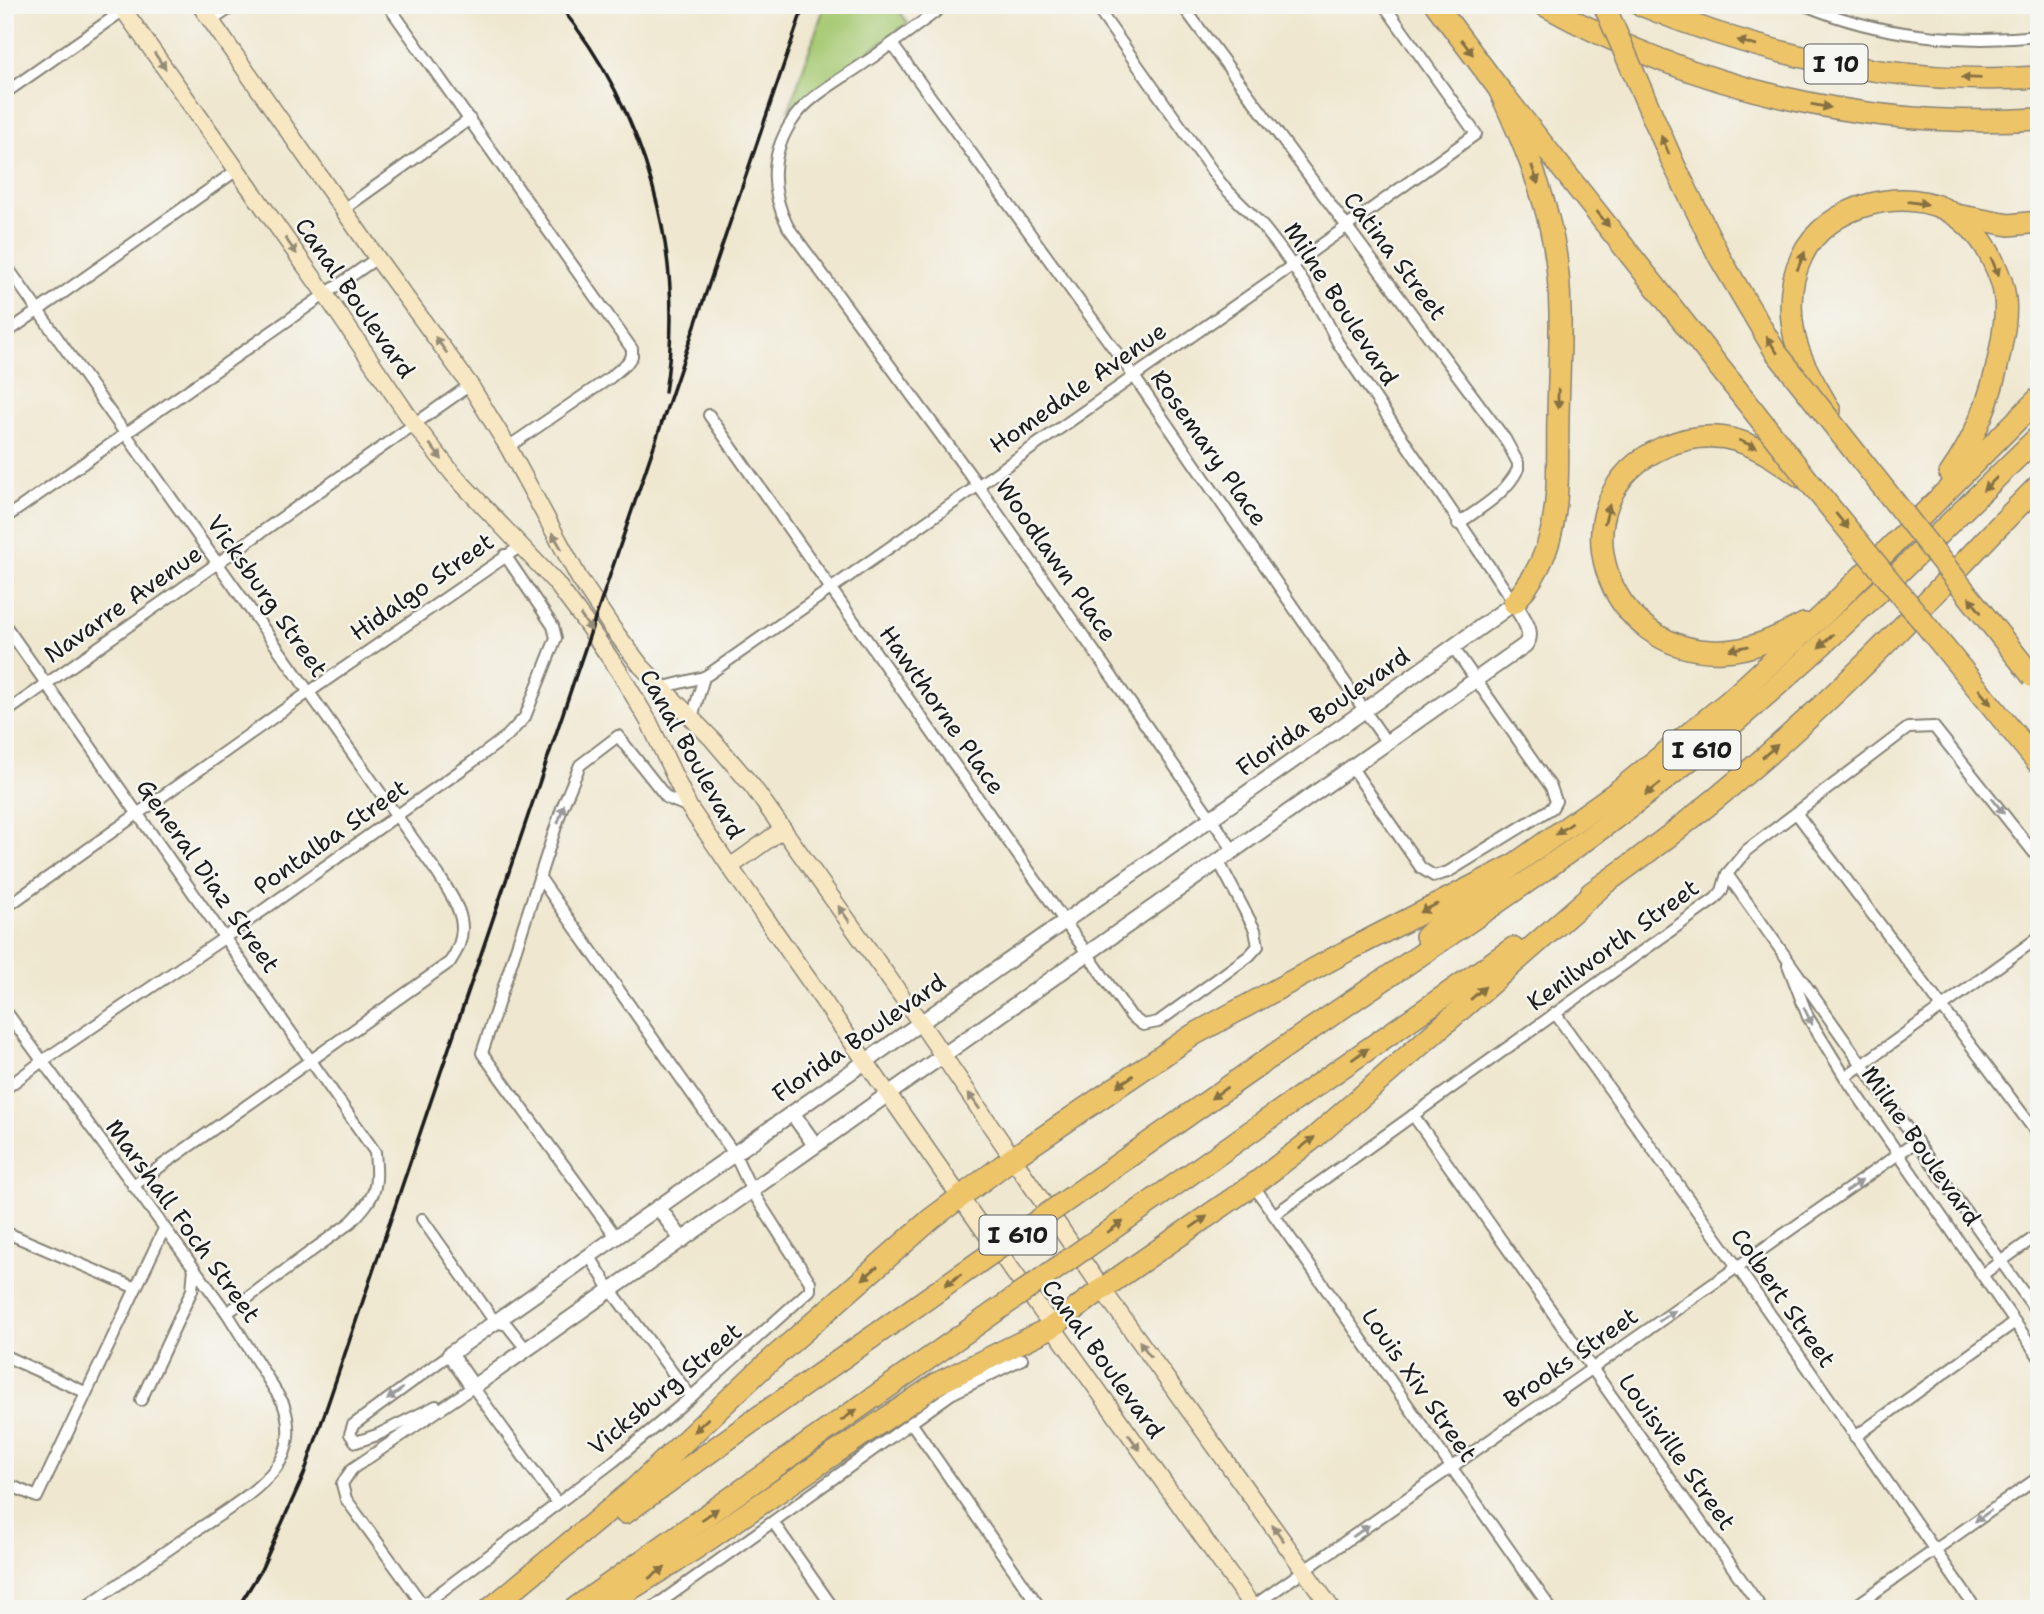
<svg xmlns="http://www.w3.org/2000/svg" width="2044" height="1614" viewBox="0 0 2044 1614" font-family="'Shantell Sans',sans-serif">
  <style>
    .green { fill: #a6c972; stroke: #617247; stroke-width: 2 }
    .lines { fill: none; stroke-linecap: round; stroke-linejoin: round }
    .minor-casing { stroke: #868276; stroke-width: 14 }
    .tertiary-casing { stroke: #868276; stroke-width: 18 }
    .secondary-casing { stroke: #868276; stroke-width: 19 }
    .motorway-casing { stroke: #868276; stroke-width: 24 }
    .minor { stroke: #fff; stroke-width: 10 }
    .tertiary { stroke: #fff; stroke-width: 14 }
    .secondary { stroke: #f8e7c3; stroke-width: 16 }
    .motorway { stroke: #eec469; stroke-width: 21 }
    .rail { stroke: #1c1c1c; stroke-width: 3.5 }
    .motorway-bridge-casing { stroke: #868276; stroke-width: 24; stroke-linecap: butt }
    .motorway-bridge { stroke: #eec469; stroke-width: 21 }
    .oneway { fill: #857042 }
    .oneway2 { fill: #958c78 }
    .oneway3 { fill: #999 }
    .labels { text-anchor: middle; stroke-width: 5; stroke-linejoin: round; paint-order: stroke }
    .shield { fill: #f6f6f2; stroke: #5d5d5c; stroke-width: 2 }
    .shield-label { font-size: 23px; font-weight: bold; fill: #1c1c1c }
    .street-label { font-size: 24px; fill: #1c1c1c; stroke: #f6f6f2 }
  </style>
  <rect width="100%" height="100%" fill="#f6f6f2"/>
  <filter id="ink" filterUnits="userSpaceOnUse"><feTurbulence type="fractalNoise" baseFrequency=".0143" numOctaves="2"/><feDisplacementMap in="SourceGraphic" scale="14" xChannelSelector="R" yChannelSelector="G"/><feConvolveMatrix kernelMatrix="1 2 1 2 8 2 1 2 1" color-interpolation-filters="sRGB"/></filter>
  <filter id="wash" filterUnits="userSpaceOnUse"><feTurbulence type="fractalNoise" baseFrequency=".00686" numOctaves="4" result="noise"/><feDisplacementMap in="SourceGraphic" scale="28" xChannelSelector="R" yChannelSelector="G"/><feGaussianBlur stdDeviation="1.57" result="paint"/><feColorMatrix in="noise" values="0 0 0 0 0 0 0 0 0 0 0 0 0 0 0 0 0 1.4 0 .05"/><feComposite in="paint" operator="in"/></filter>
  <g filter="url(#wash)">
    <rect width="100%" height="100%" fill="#efe7cf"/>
    <path class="green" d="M825,5H895L908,23L789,109Z"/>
  </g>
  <g filter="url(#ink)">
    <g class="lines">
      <g class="minor-casing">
        <g id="minor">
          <path d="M388,5L632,349V356L627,363L611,377L508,447"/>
          <path d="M945,5C918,25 891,45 863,64C840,80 807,97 792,121C769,156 770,191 788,227L977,484L1234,851"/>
          <path d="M1095,5L1220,182C1234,199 1251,212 1265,229C1294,265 1318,302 1338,343L1514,603"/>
          <path d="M1182,5L1505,439L1518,463V469C1506,494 1480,508 1458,524"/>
          <path d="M1805,5C1878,36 1960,44 2039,36"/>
          <path d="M211,21L235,5"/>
          <path d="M892,44L1133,375L1387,743"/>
          <path d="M5,93L131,5"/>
          <path d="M344,209L470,119"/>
          <path d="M5,264L438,874C458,906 474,927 450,962L133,1186"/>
          <path d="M5,334L237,170"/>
          <path d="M709,415L1131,1016L1143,1025L1158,1022L1249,956L1258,946L1255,930L1219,862"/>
          <path d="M5,518L377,258"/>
          <path d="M5,625L375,1152C378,1189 377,1195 351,1222L227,1313"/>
          <path d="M664,687L704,677L709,674L1293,265L1476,134L1384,5"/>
          <path d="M5,713L470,385"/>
          <path d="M692,718L704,677"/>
          <path d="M1352,768L1421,868L1434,876L1448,872L1552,808L1556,801L1551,787L1453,647"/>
          <path d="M1797,814L2039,1136"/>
          <path d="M1727,874L2039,1315"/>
          <path d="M5,908L309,692L521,546"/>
          <path d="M1788,965L1808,1017L1845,1077L2039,1357"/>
          <path d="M5,1010L227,1313L283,1403C291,1425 291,1450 275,1469C254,1495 222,1513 194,1532C157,1557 120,1583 83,1609"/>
          <path d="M1555,1013L1738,1268L1976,1609"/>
          <path d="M1845,1077L2039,937"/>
          <path d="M5,1089L41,1062L224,938L471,763L507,736L525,717L556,638L553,626L505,555"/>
          <path d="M1413,1115L1762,1609"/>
          <path d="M1253,1185L1551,1609"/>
          <path d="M1274,1215L1715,899L1722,891L1727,874L1747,850L1908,728L1934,727L2039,859"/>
          <path d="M422,1219L495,1322L507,1325L526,1349"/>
          <path d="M5,1232L136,1288"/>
          <path d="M617,1238L482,1053L562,808L580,765L618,736L667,798L689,807"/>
          <path d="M590,1257L610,1289L691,1397"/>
          <path d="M1982,1275L2039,1234"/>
          <path d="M5,1356L85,1392"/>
          <path d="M473,1387L557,1503"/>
          <path d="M141,1400L192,1290L194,1268"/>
          <path d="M436,1406L377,1435L356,1442L350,1434L353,1425L450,1354"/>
          <path d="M912,1424L1041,1609"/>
          <path d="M1855,1437L2015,1322"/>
          <path d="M5,1483L37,1497L164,1229"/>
          <path d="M773,1522L834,1609"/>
          <path d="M423,1605L346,1499L342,1484L352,1469L473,1387"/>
          <path d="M418,1609L614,1461L691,1397L810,1290V1282L752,1191L735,1155L540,878"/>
          <path d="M651,1609L951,1394L1022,1359"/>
          <path d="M1249,1609L1917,1141"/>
          <path d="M1851,1609L2039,1477"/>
        </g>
      </g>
      <g class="tertiary-casing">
        <g id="tertiary">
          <path d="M1514,603C1521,616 1536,632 1525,645L473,1387L450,1354L1365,710Z"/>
          <path d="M793,1114L815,1145"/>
          <path d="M659,1208L682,1240"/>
        </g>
      </g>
      <g class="secondary-casing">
        <g id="secondary">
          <path d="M120,5L325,294L414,424L453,474L556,583L585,622L619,671L649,722L689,807L730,867L960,1197L1254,1609"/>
          <path d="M200,5L377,258L470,385L508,447L579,578L613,629L641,666L713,740L753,787L920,1022L1102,1289L1332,1609"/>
          <path d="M730,867L783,829"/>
        </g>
      </g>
      <g class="motorway-casing">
        <g id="motorway">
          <path d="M1436,5L1499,89L1738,391"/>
          <path d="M1544,5C1695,89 1867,130 2039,119"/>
          <path d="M1641,5C1767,57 1902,86 2039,77"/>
          <path d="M1499,89C1522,139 1544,190 1554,245C1564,300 1559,360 1558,416C1557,454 1560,496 1551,533C1545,560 1532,582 1514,603"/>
          <path d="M1956,215L2009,225L2039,222"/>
          <path d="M1830,411C1817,387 1799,361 1794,334C1789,308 1790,280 1802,256C1825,205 1908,183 1955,215C1971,226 1984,241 1992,259C1998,271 2004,286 2005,299C2007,316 2003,336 2000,352C1992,395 1975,439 1950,474"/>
          <path d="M1801,477C1756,444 1721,423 1664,447C1552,496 1603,658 1724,651C1752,650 1778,637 1804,624"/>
          <path d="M1591,893C1685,828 1775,752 1857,672C1919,612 1977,547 2039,485"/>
          <path d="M1426,936L1512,866L1618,791L1728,702L1824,614L2039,398"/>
          <path d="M1275,1054C1417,955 1565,863 1698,753C1818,655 1928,544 2039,436"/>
          <path d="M1304,1094L1513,948"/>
          <path d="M625,1513L760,1416"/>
          <path d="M490,1609L632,1491L762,1368L931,1219L1014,1157L1193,1035L1347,951L1512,866"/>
          <path d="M574,1609L793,1454"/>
          <path d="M599,1609L693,1550L938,1383L1052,1327L1102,1289L1257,1182L1314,1138L1602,886"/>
        </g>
      </g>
      <use href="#minor" class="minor"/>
      <use href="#tertiary" class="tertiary"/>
      <use href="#secondary" class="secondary"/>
      <use href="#motorway" class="motorway"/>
      <g class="rail">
        <path d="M559,5C646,111 687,256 665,392"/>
        <path d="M237,1609L261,1570L304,1474L804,5"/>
      </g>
      <g class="motorway-bridge-casing">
        <g id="motorway-bridge">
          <path d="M1604,5L1674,165L1720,258L1775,351L2033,677"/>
          <path d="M1738,391L1811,484L2039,764"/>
          <path d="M760,1416L1275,1054"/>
          <path d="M793,1454L1304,1094"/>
        </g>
      </g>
      <use href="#motorway-bridge" class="motorway-bridge"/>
    </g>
    <defs><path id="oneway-solid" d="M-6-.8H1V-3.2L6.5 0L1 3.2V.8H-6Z" transform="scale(1.75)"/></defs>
    <g class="oneway">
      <use href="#oneway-solid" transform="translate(1747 43) rotate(-163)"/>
      <use href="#oneway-solid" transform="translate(1467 47) rotate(53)"/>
      <use href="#oneway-solid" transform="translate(1971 78) rotate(-178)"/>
      <use href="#oneway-solid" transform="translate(1821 106) rotate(10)"/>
      <use href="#oneway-solid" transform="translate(1665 145) rotate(-113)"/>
      <use href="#oneway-solid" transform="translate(1535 175) rotate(71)"/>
      <use href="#oneway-solid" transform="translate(1918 203) rotate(8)"/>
      <use href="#oneway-solid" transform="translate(1603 219) rotate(51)"/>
      <use href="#oneway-solid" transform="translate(1801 261) rotate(-67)"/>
      <use href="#oneway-solid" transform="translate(1995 267) rotate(68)"/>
      <use href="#oneway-solid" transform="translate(1772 345) rotate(-123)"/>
      <use href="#oneway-solid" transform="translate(1558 399) rotate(91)"/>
      <use href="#oneway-solid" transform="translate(1748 444) rotate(22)"/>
      <use href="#oneway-solid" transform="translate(1990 484) rotate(136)"/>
      <use href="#oneway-solid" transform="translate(1607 514) rotate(-75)"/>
      <use href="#oneway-solid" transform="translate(1842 521) rotate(51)"/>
      <use href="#oneway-solid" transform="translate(1975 605) rotate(-128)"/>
      <use href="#oneway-solid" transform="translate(1826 641) rotate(137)"/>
      <use href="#oneway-solid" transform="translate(1739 648) rotate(169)"/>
      <use href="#oneway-solid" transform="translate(1985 697) rotate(51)"/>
      <use href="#oneway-solid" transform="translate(1770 751) rotate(-40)"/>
      <use href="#oneway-solid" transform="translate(1653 789) rotate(142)"/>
      <use href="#oneway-solid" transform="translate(1564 829) rotate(145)"/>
      <use href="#oneway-solid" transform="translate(1429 908) rotate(153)"/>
      <use href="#oneway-solid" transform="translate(1478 993) rotate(-41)"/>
      <use href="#oneway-solid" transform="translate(1360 1054) rotate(-35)"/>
      <use href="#oneway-solid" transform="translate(1125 1081) rotate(146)"/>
      <use href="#oneway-solid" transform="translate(1219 1093) rotate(145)"/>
      <use href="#oneway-solid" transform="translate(1307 1143) rotate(-38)"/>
      <use href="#oneway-solid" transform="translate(1199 1222) rotate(-35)"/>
      <use href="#oneway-solid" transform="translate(1115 1227) rotate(-35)"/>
      <use href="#oneway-solid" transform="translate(870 1273) rotate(139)"/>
      <use href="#oneway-solid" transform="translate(953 1280) rotate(145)"/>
      <use href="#oneway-solid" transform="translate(849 1415) rotate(-35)"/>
      <use href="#oneway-solid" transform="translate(701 1425) rotate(136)"/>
      <use href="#oneway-solid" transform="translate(710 1514) rotate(-35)"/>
      <use href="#oneway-solid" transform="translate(657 1573) rotate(-33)"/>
    </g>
    <g class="oneway2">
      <use href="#oneway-solid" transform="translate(160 61) rotate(55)"/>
      <use href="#oneway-solid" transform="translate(291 246) rotate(55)"/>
      <use href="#oneway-solid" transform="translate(441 345) rotate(-126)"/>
      <use href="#oneway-solid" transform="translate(436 452) rotate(52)"/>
      <use href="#oneway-solid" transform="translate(557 541) rotate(-120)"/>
      <use href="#oneway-solid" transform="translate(586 623) rotate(55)"/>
      <use href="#oneway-solid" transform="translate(844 914) rotate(-125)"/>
      <use href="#oneway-solid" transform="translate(974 1101) rotate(-125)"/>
      <use href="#oneway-solid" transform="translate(1145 1349) rotate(-126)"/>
      <use href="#oneway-solid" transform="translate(1134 1442) rotate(54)"/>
      <use href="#oneway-solid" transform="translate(1278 1533) rotate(-126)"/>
    </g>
    <g class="oneway3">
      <use href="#oneway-solid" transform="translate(1998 806) rotate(52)"/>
      <use href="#oneway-solid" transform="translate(561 814) rotate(-71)"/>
      <use href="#oneway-solid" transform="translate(1808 1016) rotate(64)"/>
      <use href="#oneway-solid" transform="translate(1854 1186) rotate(-35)"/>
      <use href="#oneway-solid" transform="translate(1667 1316) rotate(-34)"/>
      <use href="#oneway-solid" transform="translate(395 1394) rotate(144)"/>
      <use href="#oneway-solid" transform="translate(1983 1516) rotate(145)"/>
      <use href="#oneway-solid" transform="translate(1361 1531) rotate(-35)"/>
    </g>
  </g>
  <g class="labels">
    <g class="shield">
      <rect x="1804.5" y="44.5" width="63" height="39" rx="5"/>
      <rect x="1663.5" y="730.5" width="77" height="39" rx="5"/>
      <rect x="979.5" y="1215.5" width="77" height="39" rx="5"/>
    </g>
    <g class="shield-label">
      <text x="1836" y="72">I 10</text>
      <text x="1702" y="758">I 610</text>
      <text x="1018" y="1243">I 610</text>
    </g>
    <g class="street-label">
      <text transform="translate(1395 256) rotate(53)" y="8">Catina Street</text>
      <text transform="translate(355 298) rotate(55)" y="8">Canal Boulevard</text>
      <text transform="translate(1341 304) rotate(57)" y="8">Milne Boulevard</text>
      <text transform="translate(1078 388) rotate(-35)" y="8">Homedale Avenue</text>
      <text transform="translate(1209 448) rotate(55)" y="8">Rosemary Place</text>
      <text transform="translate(1056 560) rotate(55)" y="8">Woodlawn Place</text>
      <text transform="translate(422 587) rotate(-35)" y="8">Hidalgo Street</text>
      <text transform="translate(267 596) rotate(55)" y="8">Vicksburg Street</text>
      <text transform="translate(123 604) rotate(-35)" y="8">Navarre Avenue</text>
      <text transform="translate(942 710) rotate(55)" y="8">Hawthorne Place</text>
      <text transform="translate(1323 712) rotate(-35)" y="8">Florida Boulevard</text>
      <text transform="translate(692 754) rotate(61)" y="8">Canal Boulevard</text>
      <text transform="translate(331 837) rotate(-35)" y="8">Pontalba Street</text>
      <text transform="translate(208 876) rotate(55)" y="8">General Diaz Street</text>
      <text transform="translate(1613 945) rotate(-36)" y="8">Kenilworth Street</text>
      <text transform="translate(859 1038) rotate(-35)" y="8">Florida Boulevard</text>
      <text transform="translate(1921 1146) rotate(55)" y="8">Milne Boulevard</text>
      <text transform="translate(183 1221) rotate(54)" y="8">Marshall Foch Street</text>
      <text transform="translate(1783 1298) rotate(55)" y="8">Colbert Street</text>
      <text transform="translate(1571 1358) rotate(-35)" y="8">Brooks Street</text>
      <text transform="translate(1103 1359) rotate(54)" y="8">Canal Boulevard</text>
      <text transform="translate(1419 1385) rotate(55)" y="8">Louis Xiv Street</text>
      <text transform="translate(665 1389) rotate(-40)" y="8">Vicksburg Street</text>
      <text transform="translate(1677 1452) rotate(55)" y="8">Louisville Street</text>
    </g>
  </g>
  <rect width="2044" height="1614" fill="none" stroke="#f6f6f2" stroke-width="28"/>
</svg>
